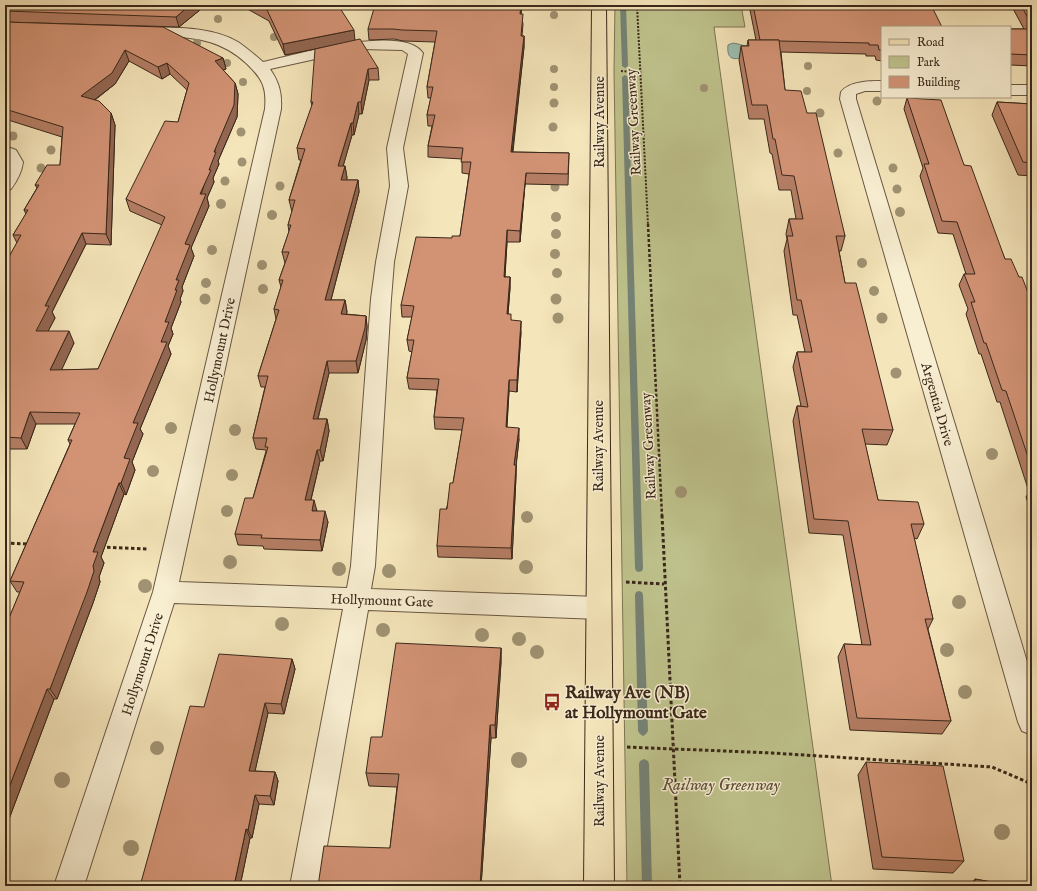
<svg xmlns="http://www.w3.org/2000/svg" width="1037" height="891" viewBox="0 0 1037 891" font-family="'IM FELL English',serif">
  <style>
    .green { fill: #bfc38d; stroke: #7c7654 }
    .water { fill: #9cbfb3; stroke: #758376 }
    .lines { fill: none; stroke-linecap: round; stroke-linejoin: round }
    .stream { fill: #758376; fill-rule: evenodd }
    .minor-casing { stroke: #695742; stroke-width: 2 }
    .major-casing { stroke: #3a281a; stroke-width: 2 }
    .path-far2 { stroke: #3a281a; stroke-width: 2; stroke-dasharray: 2 1.5; stroke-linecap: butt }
    .path-far1 { stroke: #3a281a; stroke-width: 2.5; stroke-dasharray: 3 2; stroke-linecap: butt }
    .path { stroke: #3a281a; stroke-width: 3; stroke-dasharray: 3.5 2.5; stroke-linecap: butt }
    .minor { fill: #f8eed2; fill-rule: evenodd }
    .major { fill: #f5e5ba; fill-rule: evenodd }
    .tree { fill: #a09272 }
    .wall { fill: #b57e65; stroke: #3a281a; fill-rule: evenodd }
    .shaded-wall { fill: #936752; stroke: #3a281a }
    .building { fill: #d29375; stroke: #3a281a; fill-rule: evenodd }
    .labels { text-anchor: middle; stroke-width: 3; stroke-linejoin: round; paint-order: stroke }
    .street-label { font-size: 14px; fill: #3a281a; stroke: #f8eed2 }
    .near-poi-label { font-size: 17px; font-weight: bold; fill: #3a281a; stroke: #f8eed2; text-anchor: start }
    .near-park-label { font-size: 17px; font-style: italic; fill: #5b4f37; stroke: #f8eed2 }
  </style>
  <rect width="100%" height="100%" fill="#f5e5ba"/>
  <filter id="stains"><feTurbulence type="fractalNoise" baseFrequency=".005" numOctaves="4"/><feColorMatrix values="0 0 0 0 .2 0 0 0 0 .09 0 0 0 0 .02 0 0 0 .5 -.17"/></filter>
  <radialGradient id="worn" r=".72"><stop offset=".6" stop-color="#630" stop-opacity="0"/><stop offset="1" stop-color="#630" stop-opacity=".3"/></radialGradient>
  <path class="green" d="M615,5H741L745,27H714L832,886H627L614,71Z"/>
  <path class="water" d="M733,43L738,44L745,46L740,53V58C729,61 727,54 728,45Z"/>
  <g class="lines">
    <g class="stream">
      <path d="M620,5H626L628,66L625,68L622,66Z"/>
      <path d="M625,75L628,77L643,568L642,571L639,572L636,571L635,568L622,77Z"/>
      <path d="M639,591L642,592L643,595L648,731L646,734L643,736L640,734L638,731L635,595L636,592Z"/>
      <path d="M644,759L648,761L649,764L652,886H642L639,764L640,761Z"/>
    </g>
    <g class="minor-casing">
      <g id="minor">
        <path d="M144,27C174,28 211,26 238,42C247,48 255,55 263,62C294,55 403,23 423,53L403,148L408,186L394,262L391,299L375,566L371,589L599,597L608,600L611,608L608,616L599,619L368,610L320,886H290L343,609L174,603L84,886H54L153,592L265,109C267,87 262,78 246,63C222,41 199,38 167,36C157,36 148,36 139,34L137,31L139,28ZM361,49L402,50L408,54L387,148L390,186L376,262L371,299L351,566L347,588L179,582L281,109C282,93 279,82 270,69Z"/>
        <path d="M882,81V91H865L856,94V99L1032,678V735L1022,731L1018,722L840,99L841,92C849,81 870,81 882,81Z"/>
        <rect x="1010" y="85" width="22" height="10"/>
        <path d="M5,146L16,150L23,162C22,171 17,181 11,189L5,190Z"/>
      </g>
    </g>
    <g class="major-casing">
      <path id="major" d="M592,5H606L614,886H584Z"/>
    </g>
    <g class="path-far2">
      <path d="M637,5L648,225"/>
      <path d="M621,71L641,73"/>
    </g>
    <path class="path-far1" d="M648,224L662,516"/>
    <g class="path">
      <path d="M662,515L680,886"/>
      <path d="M5,543L28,544"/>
      <path d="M101,547L148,549"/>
      <path d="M626,582L664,584"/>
      <path d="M627,747L772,753L992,767L1032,784"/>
    </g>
    <use href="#minor" class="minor"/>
    <use href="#major" class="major"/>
  </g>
  <g class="tree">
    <circle cx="554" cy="15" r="4"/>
    <circle cx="218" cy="19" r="4"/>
    <circle cx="274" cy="37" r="4"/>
    <circle cx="197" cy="43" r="4"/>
    <circle cx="227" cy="63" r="4"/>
    <circle cx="808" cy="66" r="4"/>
    <circle cx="554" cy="69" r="4"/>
    <circle cx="243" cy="82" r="4"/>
    <circle cx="554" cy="87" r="4"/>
    <circle cx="704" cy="88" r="4"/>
    <circle cx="807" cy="91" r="4"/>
    <circle cx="877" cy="101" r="4.5"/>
    <circle cx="554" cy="103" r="4.5"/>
    <circle cx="820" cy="113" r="4.5"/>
    <circle cx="553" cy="127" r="4.5"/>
    <circle cx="241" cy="132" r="4.5"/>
    <circle cx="13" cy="136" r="4.5"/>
    <circle cx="51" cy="150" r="4.5"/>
    <circle cx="838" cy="153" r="4.5"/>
    <circle cx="242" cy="162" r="4.5"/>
    <circle cx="41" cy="168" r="4.5"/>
    <circle cx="893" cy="168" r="4.5"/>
    <circle cx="225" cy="181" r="4.5"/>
    <circle cx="280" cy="186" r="4.5"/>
    <circle cx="555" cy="187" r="4.5"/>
    <circle cx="897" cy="189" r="4.5"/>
    <circle cx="221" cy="204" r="5"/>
    <circle cx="900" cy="212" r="5"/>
    <circle cx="272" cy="215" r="5"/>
    <circle cx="556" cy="217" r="5"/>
    <circle cx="556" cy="234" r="5"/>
    <circle cx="212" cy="250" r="5"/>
    <circle cx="555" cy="254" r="5"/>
    <circle cx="862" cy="263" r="5"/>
    <circle cx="262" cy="265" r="5"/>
    <circle cx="557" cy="273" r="5"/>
    <circle cx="206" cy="283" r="5"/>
    <circle cx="263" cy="289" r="5"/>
    <circle cx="874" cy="291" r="5"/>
    <circle cx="205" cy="299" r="5.5"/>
    <circle cx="556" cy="299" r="5.5"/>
    <circle cx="558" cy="318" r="5.5"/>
    <circle cx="882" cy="318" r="5.5"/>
    <circle cx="896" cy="373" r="5.5"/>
    <circle cx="171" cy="428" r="6"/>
    <circle cx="235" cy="430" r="6"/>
    <circle cx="992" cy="454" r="6"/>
    <circle cx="153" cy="471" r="6"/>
    <circle cx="232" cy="475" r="6"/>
    <circle cx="681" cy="492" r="6"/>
    <circle cx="227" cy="511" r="6"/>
    <circle cx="527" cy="517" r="6"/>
    <circle cx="230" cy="562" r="7"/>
    <circle cx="526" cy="567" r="7"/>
    <circle cx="339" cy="569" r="7"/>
    <circle cx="389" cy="571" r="7"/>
    <circle cx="145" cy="586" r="7"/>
    <circle cx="959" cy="602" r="7"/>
    <circle cx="282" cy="624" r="7"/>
    <circle cx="383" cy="630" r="7"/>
    <circle cx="482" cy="635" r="7"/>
    <circle cx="519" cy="639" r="7"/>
    <circle cx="947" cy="650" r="7"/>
    <circle cx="537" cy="652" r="7"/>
    <circle cx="965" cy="692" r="7"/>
    <circle cx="157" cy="748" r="7"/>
    <circle cx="519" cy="760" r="8"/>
    <circle cx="62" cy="780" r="8"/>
    <circle cx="1002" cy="832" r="8"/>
    <circle cx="131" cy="848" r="8"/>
  </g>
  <g class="wall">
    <path d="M5,5H206L179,27L5,22Z"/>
    <path d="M242,5H338L355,40L378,68L379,80H369L362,114H359L354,135H352L343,166H345L347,178L346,180H358L359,192L331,300H345L347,312L346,314L366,316L367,327L366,340L358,373H329L318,419H327L329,431L323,461H320L311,500L317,511L328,522L322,551L264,549L263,546L238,545L235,534L253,498L266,451V450L256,449L253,438L265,387H261L258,376L276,319L274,309L281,287L279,280L285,263L282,252L289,232L288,225L292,212L289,200L301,160H299L297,148L312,106L311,102L320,48L285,55L269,21L242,6Z"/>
    <path d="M426,5H522L521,14L523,24L522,36H524V47L513,152L569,153L568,185L525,184L520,242H507L505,277H510V288L508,314L511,320L521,332L517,392L509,391L507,427L519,439L516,465V476L512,559L438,557L437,546L453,483L462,430L435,429L434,417L437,390L409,389L407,378L412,352L409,351L407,340L412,317H402L401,305L452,238L460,236L469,174L462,173V159L428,157V146L432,126H428L427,115L431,98H428L427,87L435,42L403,41L394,39L369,40L368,29Z"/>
    <path d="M749,5H931L882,27V61L876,60L875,56H866V54L781,52L785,90L807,113L845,236L841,251H839L845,283L893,430L887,445L865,444L878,500L924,524L917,539L914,538L933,619L928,629L951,721L942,734L850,730L838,657L844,644L862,645L843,535L809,533L793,421L797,406H801L793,367L797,352H805L797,315H793L784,251L787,239L786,234L789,219H796L791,190H779L772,154L770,153L764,119H749L739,60L741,46H747L748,40H756Z"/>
    <path d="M1011,5H1032V66L1010,65V29H1024Z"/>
    <path d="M5,22L223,58L226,69L223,70L235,83L238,94L237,117L218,161L219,164L213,178L214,182L207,198L209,206L191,248L194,256L182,287L183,291L180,299L181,302L171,328L173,334L168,346L171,354L140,429L143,434L132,462L135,470L126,495L124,494L101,557L104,563L99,577L100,582L93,603L57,699H54L9,819H5V623H7L20,592H17L10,581L70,444L68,440L75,424H36L27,449H5V273L6,270L5,267V264L17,243L13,235L26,214L24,210L37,188L35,185L60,165L62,137L5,119ZM129,61L162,79L170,74L187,90L178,122L126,199L130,211L162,225L98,369L61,370L74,343L48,331L55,318L52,312L86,244L111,245L115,125L111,113L95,100L115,84Z"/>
    <path d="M907,98L964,165L1005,259L1019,277L1032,303V515L1026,497L1029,492L1000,402H997L981,354H979L966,314L968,309L959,285L964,274H966L953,234L938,233L920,176L923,168L904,109Z"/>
    <path d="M997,102L1032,104V176L1018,175L992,115Z"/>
    <path d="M501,648V662L496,738H491L481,886H318L390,848L397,787L369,786L366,773L382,737Z"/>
    <path d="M292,659L295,669L284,714L268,713L255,771L275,772L278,781L274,805L259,804L252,838H250L240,886H140L204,707Z"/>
    <path d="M866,762L964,861L953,873L873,869L858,775Z"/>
    <path d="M975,879L1013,886H968Z"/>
  </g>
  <g class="shaded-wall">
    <path d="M190,5H206L179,27L176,17Z"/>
    <path d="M521,5H522L520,24V14Z"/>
    <path d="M354,30L355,41L285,55L283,44Z"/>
    <path d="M524,36V47L511,163V152Z"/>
    <path d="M125,50L129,61L115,84L85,107L81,96Z"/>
    <path d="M223,58L226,69L217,73L215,61Z"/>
    <path d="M167,63L170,74L162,79L158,67Z"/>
    <path d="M368,69L369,80L362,114L361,102Z"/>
    <path d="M235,83L238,94L237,117L218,161L219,164L213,178L214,182L207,198L209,206L191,248L194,256L182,287L183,291L180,299L181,302L171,328L173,334L168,346L171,354L140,429L143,434L132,462L135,470L126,495L121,483L124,458L133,423L161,342L165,322L175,290L176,280L185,244L209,170Z"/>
    <path d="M358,102L359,114L354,135L353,123Z"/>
    <path d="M111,113L115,125L111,245L106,234Z"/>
    <path d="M351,123L352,135L340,177L338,166Z"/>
    <path d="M345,166L347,178L343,192L341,180Z"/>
    <path d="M526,173L525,184L520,242V231Z"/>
    <path d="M358,180L359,192L328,311L325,300Z"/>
    <path d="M507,230V242L504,288V277Z"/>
    <path d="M82,233L86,244L52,312L55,318L42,343L36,331L45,306Z"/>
    <path d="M510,277V288L507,326V314Z"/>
    <path d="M345,300L347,312L343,326L341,314Z"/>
    <path d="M366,316L367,327L366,340L358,373L356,361Z"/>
    <path d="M521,321V332L517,392V380Z"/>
    <path d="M69,331L74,343L56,382L50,370Z"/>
    <path d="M327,361L329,373L315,430L313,419Z"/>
    <path d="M509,380V391L506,438V427Z"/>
    <path d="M30,412L36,424L27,449L21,438Z"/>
    <path d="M327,419L329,431L323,461L320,450Z"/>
    <path d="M519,428V439L515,476L514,465Z"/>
    <path d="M317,450L320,461L308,511L305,500Z"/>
    <path d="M516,465V476L512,559L511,548Z"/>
    <path d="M119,483L124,494L101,557L104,563L99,577L100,582L93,603L57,699L50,689L93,566V552Z"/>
    <path d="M314,500L317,511H312Z"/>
    <path d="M325,511L328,522L322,551L320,540Z"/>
    <path d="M501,648V662L496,738L495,725Z"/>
    <path d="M292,659L295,669L284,714L281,704Z"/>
    <path d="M47,689L54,699L9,819L5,814V798Z"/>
    <path d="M265,703L268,713L253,780L249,771Z"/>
    <path d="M490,725L491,738L481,886H480Z"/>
    <path d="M275,772L278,781L274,805L270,796Z"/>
    <path d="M255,795L259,804L252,838L248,830Z"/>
    <path d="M246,829L250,838L240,886H234Z"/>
  </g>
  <g class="building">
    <path d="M5,5H190L176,17L5,11Z"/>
    <path d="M257,5H338L354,30L283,44L267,10Z"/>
    <path d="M375,5H418L423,6L426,5H521L520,14H523L521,36H524L511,152L569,153L568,174L526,173L520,231L507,230L504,277H510L507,314H511V320L521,321L517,380H509L506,427L519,428L514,465H516L511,548L437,546L440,509H447L450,483H453L464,418L434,417L439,379L407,378L414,340H407L414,306L401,305L416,237L452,238V236H460L471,162H461L463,148L428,146L435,115H427L433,87H427L437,31L402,30L393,29H368Z"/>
    <path d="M753,5H931L942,27H882V50H879L878,45H869V43L779,41V40H760Z"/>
    <path d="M1021,5H1032V26Z"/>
    <path d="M5,22L163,27L223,58L215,61L235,83L234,105L214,152H216L209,170H211L200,194H206L185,244L190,245L176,280H179L175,290H177L165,322H169L161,342H167L133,423H138L124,458L130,459L121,483H119L93,552H98L93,566L94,571L87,592L50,689H47L5,798V623H7L24,582L10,581L72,440H68L80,413L30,412L21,438L5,437V273L9,265H5V264L21,235H13L28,210H24L39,185H35L47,165H60L63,127L5,109ZM125,50L158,67L167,63L189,83L178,122L165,121L126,199L165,217L98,369L50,370L69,331H36L49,306H45L82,233L106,234L111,113L99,101L81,96L112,73Z"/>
    <path d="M1010,29H1032V55L1010,54Z"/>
    <path d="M360,39L378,68L368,69L361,102H358L353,123H351L338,166H345L341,180H358L325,300H345L341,314L366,316L365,328L356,361H327L313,419H327L320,450H317L305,500H314L312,511H325L320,540L261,538L262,535L235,534L245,498H253L268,447H265L267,438H253L268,376H258L279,310L274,309L283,280H279L289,252H282L291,225H288L295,200H289L305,149L297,148L313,102H311L315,49Z"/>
    <path d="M748,40H779L785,90L801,91L807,113H816L845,236H836L845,283H856L893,430L862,429L878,500L918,502L924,524H911L933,619H925L951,721L857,718L844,644L871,645L848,521L814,519L797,406L808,407L797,352H812L801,300H797L787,236H793L789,219H803L794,176L782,175L775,139H773L767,105H752L741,46H749Z"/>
    <path d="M907,98L941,100L964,165L971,166L1005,259H1011L1019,277H1022L1032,303V469L1006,391L1002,390L986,343H984L971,302H975L964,274H975L957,222L942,221L924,164H929Z"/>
    <path d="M997,102L1032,104V163L1023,162Z"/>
    <path d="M396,643L501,648L495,725H490L480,886H318L324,846L390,848L399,774L366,773L371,737H382Z"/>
    <path d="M219,654L292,659L281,704L265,703L249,771L275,772L270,796L255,795L248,830L246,829L234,886H140L190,706L204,707Z"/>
    <path d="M866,762L943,766L964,861L882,857Z"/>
    <path d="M975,879L1013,886H976Z"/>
  </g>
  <defs>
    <g id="bus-bare" transform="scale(1.38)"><path d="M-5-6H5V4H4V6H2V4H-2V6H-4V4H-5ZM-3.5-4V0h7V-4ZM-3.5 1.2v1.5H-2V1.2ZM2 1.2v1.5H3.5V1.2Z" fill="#8f2418" stroke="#f8eed2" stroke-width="2.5" paint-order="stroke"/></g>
  </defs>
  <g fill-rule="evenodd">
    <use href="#bus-bare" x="552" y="702"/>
  </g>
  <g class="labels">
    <g class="street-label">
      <text transform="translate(599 122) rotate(-90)" y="5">Railway Avenue</text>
      <text transform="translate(633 122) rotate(-93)" y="5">Railway Greenway</text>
      <text transform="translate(219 350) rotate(-78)" y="5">Hollymount Drive</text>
      <text transform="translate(938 404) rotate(74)" y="5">Argentia Drive</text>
      <text transform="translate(598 446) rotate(-90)" y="5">Railway Avenue</text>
      <text transform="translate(648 446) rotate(-93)" y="5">Railway Greenway</text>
      <text transform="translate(382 600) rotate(2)" y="5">Hollymount Gate</text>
      <text transform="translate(142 664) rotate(-72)" y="5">Hollymount Drive</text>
      <text transform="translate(599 781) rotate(-90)" y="5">Railway Avenue</text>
    </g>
    <g class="near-poi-label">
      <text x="565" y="698">Railway Ave (NB)<tspan x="565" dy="20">at Hollymount Gate</tspan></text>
    </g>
    <g class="near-park-label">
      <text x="721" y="790">Railway Greenway</text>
    </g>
  </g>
  <rect width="1037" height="891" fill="none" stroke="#f5e5ba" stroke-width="20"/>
  <rect x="6" y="6" width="1025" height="879" fill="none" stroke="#3a281a" stroke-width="2"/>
  <rect x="10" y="10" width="1017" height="871" fill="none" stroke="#3a281a"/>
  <rect x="881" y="26" width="130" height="72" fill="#f8eed2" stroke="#ac9f88"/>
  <rect x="889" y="39" width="20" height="6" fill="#f5e5ba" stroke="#ac9f88"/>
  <text x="917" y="46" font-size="12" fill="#3a281a">Road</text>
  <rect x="889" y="56" width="20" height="12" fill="#bfc38d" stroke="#ac9f88"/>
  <text x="917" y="66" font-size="12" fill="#3a281a">Park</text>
  <rect x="889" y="76" width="20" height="12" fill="#d29375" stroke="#ac9f88"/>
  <text x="917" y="86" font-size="12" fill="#3a281a">Building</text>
  <rect width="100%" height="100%" filter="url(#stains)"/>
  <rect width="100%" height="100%" fill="url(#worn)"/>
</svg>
